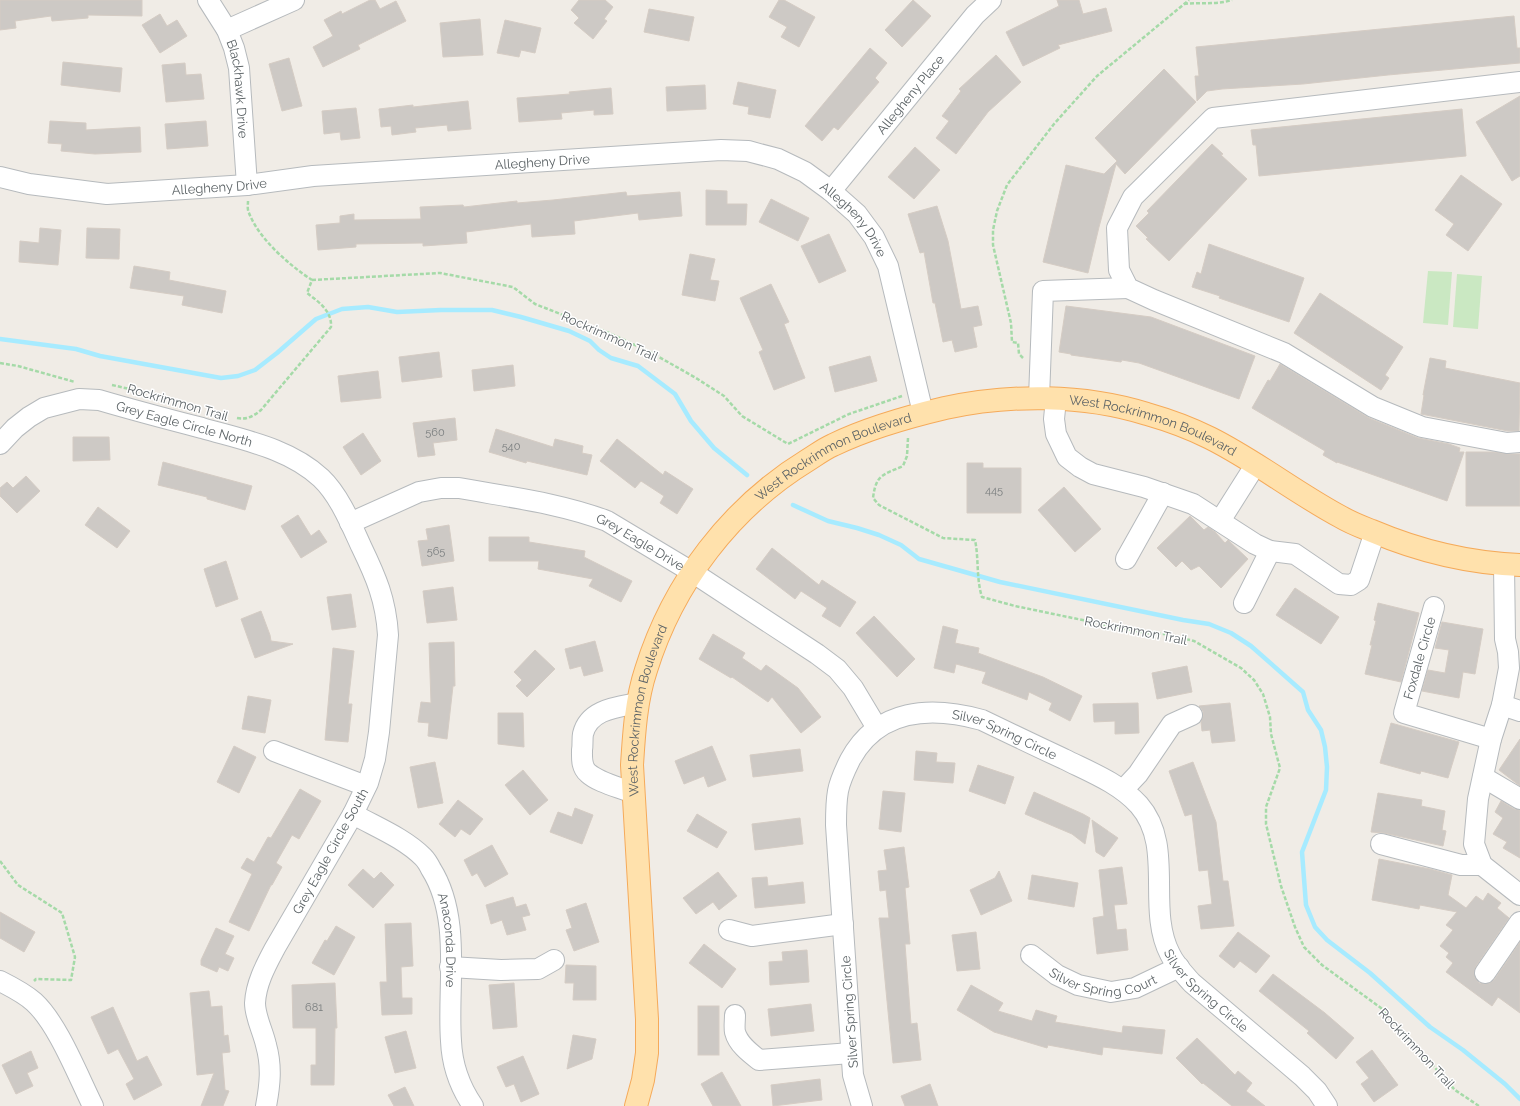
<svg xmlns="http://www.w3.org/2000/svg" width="1520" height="1106" viewBox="0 0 1520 1106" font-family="Raleway,sans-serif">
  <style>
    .green { fill: #cae8c2 }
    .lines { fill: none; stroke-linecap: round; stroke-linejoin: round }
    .stream { stroke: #a7ebff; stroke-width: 4.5 }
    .building { fill: #cdc9c5; stroke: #d5ccc4 }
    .minor-casing { stroke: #b6babd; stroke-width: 22 }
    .major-casing { stroke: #f5aa5a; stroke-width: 24 }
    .path { stroke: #a5daa8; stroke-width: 2.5; stroke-dasharray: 4 2; stroke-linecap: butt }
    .minor { stroke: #fff; stroke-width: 20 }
    .major { stroke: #ffe1ac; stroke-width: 22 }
    .labels { text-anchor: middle; stroke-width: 3; stroke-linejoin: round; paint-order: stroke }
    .number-label { font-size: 11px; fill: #797d7e }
    .street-label { font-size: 13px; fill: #5d6467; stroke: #fff }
  </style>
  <rect width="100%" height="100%" fill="#f0ece6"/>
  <g class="green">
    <path d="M1428,271L1452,272L1448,325L1423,323Z"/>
    <path d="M1457,274L1482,276L1478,329L1453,327Z"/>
  </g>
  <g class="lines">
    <g class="stream">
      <path d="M0,339L76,349L100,356L221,378L238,376L255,370L277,353L316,319L342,309L368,307L397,312L441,310H492L521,317L569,331L590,341L599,350L611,358L638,366L675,394L691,421L714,448L747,475"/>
      <path d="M793,505L828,521L857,528L879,535L901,545L919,559L1000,582L1183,620L1209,624L1231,633L1251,646L1303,692L1308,710L1321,730L1325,747L1327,767L1326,790L1302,852L1306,905L1315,927L1327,940L1370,973L1430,1027L1463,1050L1505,1084L1520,1099"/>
    </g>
  </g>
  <g class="building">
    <path d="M0,0H142V16L88,15V18L52,21L51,16L15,21L16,28L0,30Z"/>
    <path d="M370,0H375L380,9L396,1L406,21L358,45L360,49L323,67L313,47L333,36L324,20L341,11L342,14Z"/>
    <path d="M579,0H605L613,7L604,19L607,21L593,39L574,23L579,18L571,10Z"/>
    <path d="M779,0H784L815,17L799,47L781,37L787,27L769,17Z"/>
    <path d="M913,0L931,16L902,47L885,30Z"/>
    <path d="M1057,0H1079L1083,14L1106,8L1112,31L1058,45L1060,48L1023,66L1006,32L1059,6Z"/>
    <path d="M649,9L694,17L689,41L644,32Z"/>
    <path d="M160,14L167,26L177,20L187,36L160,53L142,25Z"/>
    <path d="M1514,16L1517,48H1520V63L1388,75L1303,84L1222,89L1207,91L1197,101L1195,76H1199L1196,47Z"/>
    <path d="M480,19L483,55L443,57L440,23Z"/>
    <path d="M505,20L541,28L535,53L521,50L519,57L497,53Z"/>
    <path d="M870,48L887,63L875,78L879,82L838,130L834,127L822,141L805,126Z"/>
    <path d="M996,55L1021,82L988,112L956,154L936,138L949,121L942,116L961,91L959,89Z"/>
    <path d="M289,58L302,106L282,111L269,64Z"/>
    <path d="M63,62L122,68L120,92L61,85Z"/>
    <path d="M185,63L186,75L201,74L204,99L166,102L162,65Z"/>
    <path d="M1164,69L1196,102L1125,174L1116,164L1099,227L1088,273L1043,262L1066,165L1104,174L1117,161L1095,138Z"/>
    <path d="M738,82L776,90L770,118L748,114L749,107L733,104Z"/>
    <path d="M705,85L706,109L667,111L666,87Z"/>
    <path d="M611,88L613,114L594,115V110L561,113L562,119L519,122L517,98L570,94L569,92Z"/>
    <path d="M1520,96V176L1512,181L1476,122Z"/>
    <path d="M468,101L471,129L448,131L447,125L415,128L416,132L392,135L391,126L381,127L379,109L413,105V107Z"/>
    <path d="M356,108L360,138L341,140L340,132L324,134L322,111Z"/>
    <path d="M1462,109L1466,156L1259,176L1256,145H1253L1251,130Z"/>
    <path d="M50,121L86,123V130L140,127L141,152L95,154L61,151L62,144L48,143Z"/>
    <path d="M206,121L208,146L167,149L165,124Z"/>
    <path d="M1212,144L1223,154L1221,155L1247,179L1169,261L1146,239L1148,238L1136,226L1149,213L1147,211Z"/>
    <path d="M915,147L940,170L914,199L888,177Z"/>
    <path d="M1461,175L1502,204L1468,251L1446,235L1454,224L1435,210Z"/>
    <path d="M706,190L727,191V204H747L746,225H706Z"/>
    <path d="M626,192L627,196L680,192L682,216L639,220L638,213L574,221L575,234L532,237L531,224L466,232L467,243L423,246V243L356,244V247L318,250L316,225L340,223V216L354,214V220L421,219L420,207L463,205L464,207L517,201V203L553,200Z"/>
    <path d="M771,199L809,218L798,241L759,222Z"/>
    <path d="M937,206L948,241L961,309L978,306L982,325L973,327L977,347L955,352L952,340L943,342L935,303H933L924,252L920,253L908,214Z"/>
    <path d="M40,228L61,230L58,265L19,262L20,241L39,243Z"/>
    <path d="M87,228L120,229L119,259L86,258Z"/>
    <path d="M829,234L846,271L819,283L801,246Z"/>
    <path d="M1209,244L1304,278L1289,322L1219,298L1220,296L1192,287L1197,272L1201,274Z"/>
    <path d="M690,254L715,259L710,280L719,281L715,301L682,295Z"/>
    <path d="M134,266L170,272L169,280L226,291L222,313L182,305L184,296L130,288Z"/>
    <path d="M771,284L789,322L784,324L805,378L774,390L759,352L763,350L740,298Z"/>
    <path d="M1320,293L1403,347L1385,375L1389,378L1381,390L1294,333Z"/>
    <path d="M1066,306L1151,317L1255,356L1239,399L1139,363L1122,360L1121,362L1071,355V354L1059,352Z"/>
    <path d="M439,352L442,377L402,382L399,357Z"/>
    <path d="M870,356L877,381L835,392L829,367Z"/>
    <path d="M1430,358L1446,361L1445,368L1520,383L1519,431H1508L1421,414L1424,395H1423Z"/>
    <path d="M1280,364L1369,418L1418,438L1449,444L1460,448L1459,452H1464L1447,501L1337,462V463L1323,455L1325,451L1252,408L1268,380L1270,381Z"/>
    <path d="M513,365L515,386L474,391L472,370Z"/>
    <path d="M378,371L381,398L341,402L338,376Z"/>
    <path d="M455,418L457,440L433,443L435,455L418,457L413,423Z"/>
    <path d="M496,429L553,447L555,439L583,446L582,453L592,455L587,475L527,461L526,463L489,452Z"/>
    <path d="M363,433L381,461L361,475L343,447Z"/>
    <path d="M73,437H109L110,460L73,461Z"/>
    <path d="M617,439L663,475L665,471L693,489L677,514L660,503L664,496L641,481L635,488L600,461Z"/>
    <path d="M1466,452H1493L1508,454H1520V506H1466Z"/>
    <path d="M163,462L252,486L245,510L207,499V497L158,485Z"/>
    <path d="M967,463H983V468H1021V513H967Z"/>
    <path d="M26,476L40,491L17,513L0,496V488L7,482L13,488Z"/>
    <path d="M1064,487L1101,529L1075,552L1038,510Z"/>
    <path d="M98,507L130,531L117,548L85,525Z"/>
    <path d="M298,515L311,536L319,530L327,542L301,558L281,526Z"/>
    <path d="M1190,516L1204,530L1208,527L1215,532L1225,543L1228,540L1229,541L1248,559L1221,588L1199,566L1191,570L1182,561L1176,567L1157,548Z"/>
    <path d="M449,525L454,561L422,566L418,541L428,540L426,529Z"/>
    <path d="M489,537H529V542L585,551L584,557L632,581L621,602L589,586L593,579L538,569L539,561H489Z"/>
    <path d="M772,548L819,585L822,580L856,602L840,627L822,616L827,608L801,591L795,599L756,569Z"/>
    <path d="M226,561L238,599L216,607L204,569Z"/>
    <path d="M453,587L457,620L427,623L423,591Z"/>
    <path d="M1295,588L1339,617L1321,644L1276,615Z"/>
    <path d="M351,594L356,627L332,630L327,597Z"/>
    <path d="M1378,603L1419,613L1401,682L1365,674L1372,645H1370L1376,621L1374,620Z"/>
    <path d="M261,611L270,635L271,641L293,644L255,658L241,619Z"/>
    <path d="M874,616L915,659L897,677L856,633Z"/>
    <path d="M1442,622L1483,629L1475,674L1463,672L1459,698L1422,691L1428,670L1445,673L1449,650L1435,648Z"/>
    <path d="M943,626L958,630L955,643L979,648L978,653L1043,677L1082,696L1070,721L1049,710L1052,703L1029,692L1027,700L982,683L986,672L956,664L954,673L934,668Z"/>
    <path d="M713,634L745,653L742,658L761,671L766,665L798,688L821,717L801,733L772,697L768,702L732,677L731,678L699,659Z"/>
    <path d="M595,641L603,671L584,676L581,666L570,669L565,649Z"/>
    <path d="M454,642L455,686H453L447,739L428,736L429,723L418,722L421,702L431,703L429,643Z"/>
    <path d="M333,648L354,651L348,704H352L348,742L325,740Z"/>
    <path d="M535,650L555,669L527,697L516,686L522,680L514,672Z"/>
    <path d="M1187,666L1192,692L1157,699L1152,673Z"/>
    <path d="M248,696L271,700L265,733L242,729Z"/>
    <path d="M1138,703L1139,733L1115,734V721L1094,722L1093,704Z"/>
    <path d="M1230,703L1235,741L1212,743L1210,730L1202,731L1201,722L1203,716V711L1199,706Z"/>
    <path d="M498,713H523L524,747L498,744Z"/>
    <path d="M1391,723L1459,742L1448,778L1421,771L1420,774L1380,763Z"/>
    <path d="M1520,739V786L1499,770Z"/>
    <path d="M234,746L256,757L239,793L217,782Z"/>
    <path d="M712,746L726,780L708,787L704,776L684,784L675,761Z"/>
    <path d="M800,749L803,771L753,777L750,755Z"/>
    <path d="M916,751L937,753L936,762L955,763L953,783L914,780Z"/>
    <path d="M435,762L443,803L418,808L410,767Z"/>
    <path d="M1193,762L1216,822L1223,881H1228L1234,926L1201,929L1198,906L1212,904L1208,870L1199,871L1192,814L1185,816L1169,771Z"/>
    <path d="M978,765L1014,777L1005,804L969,791Z"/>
    <path d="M523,770L548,800L530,815L505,785Z"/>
    <path d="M300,789L321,801L299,839L292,835L276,863L282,867L272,885H271L249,931L229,922L252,874L241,868L247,858L254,862L268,837L271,838Z"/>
    <path d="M883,791L905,793L901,832L879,829Z"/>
    <path d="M1034,792L1083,814L1090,818L1085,844L1072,834L1025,814Z"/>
    <path d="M1378,793L1422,800L1421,806L1445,811L1442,830L1446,831L1443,846L1384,833L1371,832Z"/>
    <path d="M458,800L483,819L470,835L461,829L455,837L439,824Z"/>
    <path d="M1501,801L1514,809L1520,810V858L1503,848L1507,842L1493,834L1503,818L1495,812Z"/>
    <path d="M575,808L593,815L582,844L550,832L558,812L572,817Z"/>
    <path d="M697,814L727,832L717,848L687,831Z"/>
    <path d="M800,818L803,844L755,850L752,824Z"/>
    <path d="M1092,820L1118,838L1104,857L1096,852Z"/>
    <path d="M492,845L508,874L485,887L477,873L472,876L464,860Z"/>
    <path d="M904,847L909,887L905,888L910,944H905L911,1024L917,1023L921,1060L893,1063L879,918H889L886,890L880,891L878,871L887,870L884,850Z"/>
    <path d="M1379,859L1430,869L1452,875L1448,895L1466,908L1476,896L1483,901L1488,893L1501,903L1497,908L1509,918L1476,966L1474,972L1475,978L1479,983L1484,984L1490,983L1494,980L1520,942V1013L1498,997L1492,1006L1446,972L1453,963L1446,957L1449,953L1440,946L1453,930L1446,925L1457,912L1420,905L1419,909L1372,900Z"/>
    <path d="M1122,867L1127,904L1114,905L1117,930L1126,929L1128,950L1097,954L1093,918L1104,916L1099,870Z"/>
    <path d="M363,869L374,879L381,872L394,885L373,908L348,885Z"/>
    <path d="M999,871L1012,901L981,915L970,890L995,878Z"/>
    <path d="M718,872L737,896L719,910L713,902L696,914L683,898Z"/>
    <path d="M1032,875L1078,883L1074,907L1028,899Z"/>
    <path d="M767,877L768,886L803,882L805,903L755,908L752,878Z"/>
    <path d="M513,897L516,907L526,904L530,915L522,917L526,930L507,935L502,920L491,924L486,905Z"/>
    <path d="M586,903L599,942L574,951L566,930L572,928L566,910Z"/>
    <path d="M0,912L35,932L24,952L0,938Z"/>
    <path d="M411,923L413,966L401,967L402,998H412V1014L382,1015L380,982H387L385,924Z"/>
    <path d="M336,926L355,937L334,975L312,963L325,940L327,941Z"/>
    <path d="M216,928L234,936L225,954L234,958L228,971L219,967L217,972L201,965V960Z"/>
    <path d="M976,932L980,969L957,971L952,935Z"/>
    <path d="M1238,932L1270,956L1256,973L1240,961L1234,968L1219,956Z"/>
    <path d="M704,944L736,969L722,988L689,963Z"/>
    <path d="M807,950L809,982L770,985L769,962L783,961L782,952Z"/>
    <path d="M566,965L596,966V1000H573L574,983H565Z"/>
    <path d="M1273,974L1325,1013L1354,1038L1336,1059L1307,1033L1309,1031L1259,991Z"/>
    <path d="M335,983L337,1028H335L334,1085H311V1065H316V1028H293L292,985Z"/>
    <path d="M514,983L517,1027L493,1029L489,985Z"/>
    <path d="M971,985L1003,1003L998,1011L1032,1021L1036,1010L1057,1016L1055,1022L1122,1033L1123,1026L1165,1030L1162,1054L1103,1047L1102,1055L1048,1045L1047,1048L994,1032L957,1010Z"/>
    <path d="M209,991L211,1007L222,1006L224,1036L228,1035L230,1052L222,1053L225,1090L229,1091L223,1106H201L214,1073L197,1075L190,993Z"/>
    <path d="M811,1004L814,1031L771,1036L768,1009Z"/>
    <rect x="698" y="1006" width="21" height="49"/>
    <path d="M113,1007L137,1061L147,1056L162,1085L134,1100L126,1084L134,1079L118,1049L108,1054L91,1017Z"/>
    <path d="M406,1031L416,1068L395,1073L385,1037Z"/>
    <path d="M573,1035L596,1039L592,1059L567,1069Z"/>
    <path d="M1197,1038L1235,1075L1238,1071L1252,1083L1246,1091L1265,1106H1232L1203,1083L1202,1084L1176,1058Z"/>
    <path d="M1372,1050L1398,1085L1374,1102L1361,1084L1369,1078L1356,1062Z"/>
    <path d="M31,1051L38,1068L27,1073L33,1086L16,1094L2,1065Z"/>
    <path d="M523,1056L539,1094L521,1102L514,1084L506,1087L497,1067Z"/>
    <path d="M722,1072L741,1106H713L701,1084Z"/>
    <path d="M820,1079L822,1100L773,1106L771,1085Z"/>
    <path d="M930,1084L938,1106H905L901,1096Z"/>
    <path d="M405,1087L414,1106H394L388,1095Z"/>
  </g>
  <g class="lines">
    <g class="minor-casing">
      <g id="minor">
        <path id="s1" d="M208,0L227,30L234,48L239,68L247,185"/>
        <path d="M227,30L294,0"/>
        <path d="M1520,82L1213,118L1133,197L1117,228L1119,270L1128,288L1154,300L1284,353L1373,407L1422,427L1507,443L1520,442"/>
        <path id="s2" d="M0,177L29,184L107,194L247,185L313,176L721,150L748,151L778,159L805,172L831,191L857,214L874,237L888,266L923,413"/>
        <path id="s3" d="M831,191L975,15L991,0"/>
        <path d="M1039,398L1043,291L1128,288"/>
        <path d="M1056,399L1054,419L1056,434L1067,457L1080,467L1093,474L1144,487L1193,504L1255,544L1270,551L1295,554L1339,584L1351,585L1359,580L1375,532"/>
        <path id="s4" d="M0,444L15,428L29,417L44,408L79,399L99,400C133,410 167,419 202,428C243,440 289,448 321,478C339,495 351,524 361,546C376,577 386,600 388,635L379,732L375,759L368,783L353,814L275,948C266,965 256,983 255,1003C255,1017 263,1031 266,1045C272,1066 270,1085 266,1106"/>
        <path d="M1220,521L1256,464"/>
        <path id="s5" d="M350,523L419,492L441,488H459C508,497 560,503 607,521L692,572L817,654L837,669L853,688L877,728"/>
        <path d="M1126,559L1163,493"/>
        <path d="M1244,603L1270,551"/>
        <path d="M1434,607L1404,713L1491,739"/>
        <path d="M1502,705L1509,668L1508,652L1505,639L1504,565"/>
        <path d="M1520,711L1502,705L1491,739L1478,799L1474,844L1482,865L1520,895"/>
        <path d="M274,751L366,786"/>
        <path d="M1483,777L1520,799"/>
        <path d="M1123,790L1138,774L1172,724L1192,715"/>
        <path d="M633,793C619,787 599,783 588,773C581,767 582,758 582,750C583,745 582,739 583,734C589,709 618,707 638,703"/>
        <path id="s6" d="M353,814C376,827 404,838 423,857C426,860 429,865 431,869C462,918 447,986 451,1041C452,1065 460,1087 473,1106"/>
        <path d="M1381,844L1461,865H1482"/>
        <path d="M729,930L752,936L843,924"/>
        <path id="s7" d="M1031,955L1057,975L1078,985L1111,992L1135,988L1179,967"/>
        <path d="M450,967L501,970L538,969L554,960"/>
        <path d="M1485,973L1520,922"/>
        <path d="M0,981C12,987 24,993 34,1002C58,1024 78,1076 93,1106"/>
        <path d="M735,1015C735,1021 734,1027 735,1032C738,1044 750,1053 759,1060L851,1053"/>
        <path id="s8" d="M862,1106L853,1075L836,825C836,814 836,802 838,791C840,780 845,770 850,760C878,708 931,706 982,720C1009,733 1036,746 1064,759C1090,772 1119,783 1139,805C1175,846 1146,908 1170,954C1175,965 1184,974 1192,983L1302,1076L1317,1091L1327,1106"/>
      </g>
    </g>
    <g class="major-casing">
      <g id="major">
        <path id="s9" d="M636,1106L643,1080L647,1053V1019L632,765C634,733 636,700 646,670C673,583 731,507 808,460C816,455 824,449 833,445C868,428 907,417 945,408C1011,394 1083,394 1147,414C1168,420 1190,428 1210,438C1256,461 1296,493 1341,517C1351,523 1362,527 1372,531C1419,551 1469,563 1520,565"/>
      </g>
    </g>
    <g class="path">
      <path d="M1184,4C1200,2 1216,5 1232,0"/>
      <path d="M312,280L440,273L513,287L535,304L609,333L652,353L696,378L724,396L742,416L788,444L849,414L902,396"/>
      <path d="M1023,358L1019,354L1018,343L1012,342L1011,323L993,245V230L997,211L1007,185L1054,124L1097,76L1189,0"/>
      <path d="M0,363L18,366L75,382"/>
      <path d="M112,385L134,390"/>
      <path d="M237,418C247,420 254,416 261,410L331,327C332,311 319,302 307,293L312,280C289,265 259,239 249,213C247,209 248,205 248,201"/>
      <path d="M908,438L907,456L903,466C883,475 876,474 873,498L879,505L943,538L975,540C979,559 976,578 982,597L1015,606L1145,633L1165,634L1194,641L1241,668L1254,680L1263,694L1270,717L1271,734L1280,768L1266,807V824L1281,886L1295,927L1304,947L1322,965L1381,1008L1455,1090L1479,1106"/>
      <path d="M0,861L18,885L62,913L75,957L71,980L36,979L34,981"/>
    </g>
    <use href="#minor" class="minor"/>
    <use href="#major" class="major"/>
  </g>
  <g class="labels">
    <g class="number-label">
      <text x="435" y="436">560</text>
      <text x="511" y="450">540</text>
      <text x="994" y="494">445</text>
      <text x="436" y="555">565</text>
      <text x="314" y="1011">681</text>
    </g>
    <g class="street-label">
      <text dy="5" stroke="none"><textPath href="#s1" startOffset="96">Blackhawk Drive</textPath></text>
      <text dy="5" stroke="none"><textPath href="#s3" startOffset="125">Allegheny Place</textPath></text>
      <text dy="5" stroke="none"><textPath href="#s2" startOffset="545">Allegheny Drive</textPath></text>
      <text dy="5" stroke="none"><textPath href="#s2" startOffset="221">Allegheny Drive</textPath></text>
      <text dy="5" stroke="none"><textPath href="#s2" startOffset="881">Allegheny Drive</textPath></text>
      <text transform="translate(610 336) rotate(24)" y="5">Rockrimmon Trail</text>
      <text transform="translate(178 402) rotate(16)" y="5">Rockrimmon Trail</text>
      <text dy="5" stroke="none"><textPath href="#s4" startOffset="202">Grey Eagle Circle North</textPath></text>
      <text dy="5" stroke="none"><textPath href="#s9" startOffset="1070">West Rockrimmon Boulevard</textPath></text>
      <text dy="5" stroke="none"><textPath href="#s9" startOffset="734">West Rockrimmon Boulevard</textPath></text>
      <text dy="5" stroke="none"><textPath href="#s5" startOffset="307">Grey Eagle Drive</textPath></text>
      <text transform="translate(1136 630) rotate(11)" y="5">Rockrimmon Trail</text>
      <text transform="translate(1419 658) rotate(-74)" y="5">Foxdale Circle</text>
      <text dy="5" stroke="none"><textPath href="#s9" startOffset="399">West Rockrimmon Boulevard</textPath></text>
      <text dy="5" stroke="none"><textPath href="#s8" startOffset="527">Silver Spring Circle</textPath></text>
      <text transform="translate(330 851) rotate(-61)" y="5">Grey Eagle Circle South</text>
      <text dy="5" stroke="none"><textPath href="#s6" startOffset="171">Anaconda Drive</textPath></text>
      <text dy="5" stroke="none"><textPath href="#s7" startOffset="81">Silver Spring Court</textPath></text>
      <text dy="5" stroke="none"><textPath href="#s8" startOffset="887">Silver Spring Circle</textPath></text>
      <text transform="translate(849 1012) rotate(-94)" y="5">Silver Spring Circle</text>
      <text transform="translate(1417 1048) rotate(47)" y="5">Rockrimmon Trail</text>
    </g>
  </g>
</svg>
